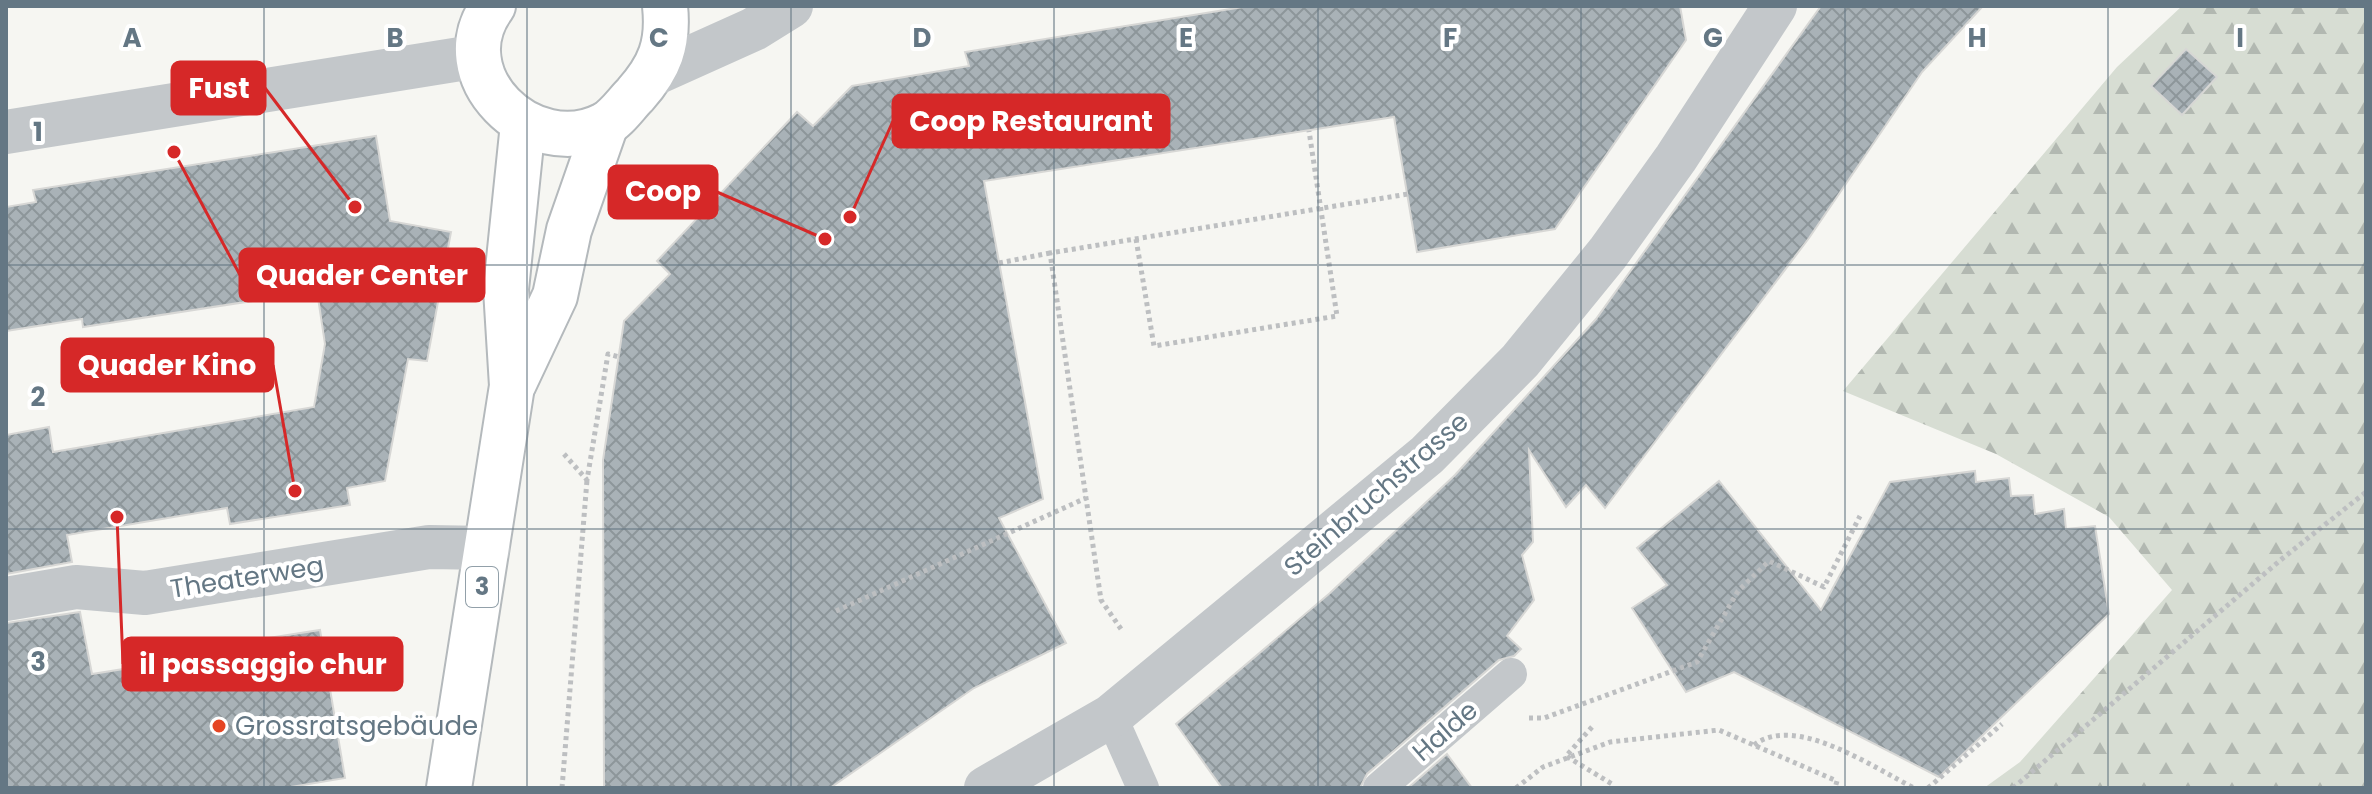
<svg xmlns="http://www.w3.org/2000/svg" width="2372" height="794" viewBox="0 0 2372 794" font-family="Poppins,sans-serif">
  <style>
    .forest { fill: url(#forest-firs) }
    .building { fill: url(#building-cross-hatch); stroke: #d7d7d5; stroke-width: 2 }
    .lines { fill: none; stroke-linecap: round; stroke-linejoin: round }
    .primary-casing { stroke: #b4b9bc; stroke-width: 48 }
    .path { stroke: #bdbfc1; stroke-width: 5; stroke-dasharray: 4 4; stroke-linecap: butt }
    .service { stroke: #c3c7ca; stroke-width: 32 }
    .minor { stroke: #c3c7ca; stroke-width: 44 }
    .primary { stroke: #fff; stroke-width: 44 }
    .grid { fill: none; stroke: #647784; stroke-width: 2; stroke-opacity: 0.55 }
    .poi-dot { fill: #e54523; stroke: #fff; stroke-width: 3 }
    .labels { text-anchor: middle; stroke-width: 8; stroke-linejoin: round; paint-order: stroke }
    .shield { fill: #fff; stroke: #92a0a9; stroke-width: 2 }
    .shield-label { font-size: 24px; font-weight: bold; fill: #647784 }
    .street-label { font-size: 26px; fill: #647784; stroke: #fff }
    .poi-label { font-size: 26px; fill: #647784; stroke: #fff; text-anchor: start }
    .grid-label { font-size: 26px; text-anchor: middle; font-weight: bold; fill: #647784; stroke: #fff; stroke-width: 8; stroke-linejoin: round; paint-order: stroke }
    .leader { fill: none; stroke: #d62828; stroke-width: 3 }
    .callout-dot { fill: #d62828; stroke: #fff; stroke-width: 3 }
    .callout { fill: #d62828; stroke: #d62828; stroke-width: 3 }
    .callout-label { font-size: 28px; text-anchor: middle; font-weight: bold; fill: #fff }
  </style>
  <defs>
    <pattern id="forest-firs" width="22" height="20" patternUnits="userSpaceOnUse" patternTransform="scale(2)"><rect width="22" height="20" fill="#d7ddd3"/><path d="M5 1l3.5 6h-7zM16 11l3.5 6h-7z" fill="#b2b8b1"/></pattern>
    <pattern id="building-cross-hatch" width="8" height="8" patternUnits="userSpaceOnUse" patternTransform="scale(2)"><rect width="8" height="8" fill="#a9b2b7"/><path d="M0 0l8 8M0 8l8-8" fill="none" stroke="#8d969a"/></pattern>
  </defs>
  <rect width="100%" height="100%" fill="#f6f6f2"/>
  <path class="forest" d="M2182,6H2366V788H1984L2020,762L2172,590L2109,517L1996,454L1843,391L2117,67Z"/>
  <g class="building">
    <path d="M1249,6H1680L1686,40L1555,229L1417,252L1394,117L984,181L1043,499L999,518L1066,643L974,688L830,788H604L603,460L624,321L670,274L657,261L797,112L813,126L852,86L969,66L965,52Z"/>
    <path d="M1821,6H1983L1922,72L1809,238L1605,508L1586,485L1566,507L1529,450L1533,542L1522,555L1534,600L1507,636L1521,649L1514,656L1499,660L1367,774L1360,788H1222L1176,724L1330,593L1455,475L1596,319Z"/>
    <path d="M2186,49L2217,77L2182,115L2151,86Z"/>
    <path d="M376,136L390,221L451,232L427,361L408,359L385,481L347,488L350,505L230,524L227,508L67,535L72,562L6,574V435L49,427L53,452L314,407L325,344L317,291L83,327L82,319L6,331V207L36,202L33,190Z"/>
    <path d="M1975,471L1976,482L2009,478L2011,496L2033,495L2035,514L2064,509L2066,529L2095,526L2109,614L1939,777L1734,672L1686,692L1632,608L1667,585L1637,548L1719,481L1821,610L1890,482Z"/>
    <path d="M80,612L92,674L211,655L210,647L320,630L345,778L285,788H6V623Z"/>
    <path d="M1447,754L1472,788H1408Z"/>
  </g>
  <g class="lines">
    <g class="primary-casing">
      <g id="primary">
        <path d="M493,6C442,75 531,162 604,125C616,119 626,104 635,95C660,67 669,44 665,6"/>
        <path d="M514,383L555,296L569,230L606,124"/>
        <path d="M449,788L512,386L506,289L523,124"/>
      </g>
    </g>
    <g class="path">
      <path d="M1136,239L1154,346L1337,316L1309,131"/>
      <path d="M999,263L1050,253"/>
      <path d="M564,454L587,480L608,354L619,357"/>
      <path d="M836,611L1086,498"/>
      <path d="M1121,629L1101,600L1050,253L1408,194"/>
      <path d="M1529,718H1544L1697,662L1738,591L1769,561L1824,587L1860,516"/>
      <path d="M1592,727L1566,756L1612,784"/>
      <path d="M1754,745C1795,713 1874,768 1914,788"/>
      <path d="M562,788L587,480"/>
      <path d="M1516,788L1543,767L1610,742L1719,730L1837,781L1835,788"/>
      <path d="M1928,788L2002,724"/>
      <path d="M2013,788L2283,558L2366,492"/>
    </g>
    <g class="service">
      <path d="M1111,716L1143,788"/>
      <path d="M1379,788L1511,674"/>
    </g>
    <g class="minor">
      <path d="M654,74L754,29L791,6"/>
      <path d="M6,132L479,56"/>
      <path d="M6,599L76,587L145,593L429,547L488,548"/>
      <path d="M986,788L1111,716L1427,455L1520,361L1608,253L1676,158L1775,6"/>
    </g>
    <use href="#primary" class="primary"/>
  </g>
  <path class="grid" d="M264,6V788M527,6V788M791,6V788M1054,6V788M1318,6V788M1581,6V788M1845,6V788M2108,6V788M6,265H2366M6,529H2366"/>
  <circle class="poi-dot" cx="219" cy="726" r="8"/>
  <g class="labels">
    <rect class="shield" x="466" y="567" width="32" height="40" rx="6"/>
    <g class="shield-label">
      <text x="482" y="595">3</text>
    </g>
    <g class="street-label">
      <text transform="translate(1376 494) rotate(-41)" y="9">Steinbruchstrasse</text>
      <text transform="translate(247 577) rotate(-9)" y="9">Theaterweg</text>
      <text transform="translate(1445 731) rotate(-41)" y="9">Halde</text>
    </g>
    <g class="poi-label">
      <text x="235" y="735">Grossratsgebäude</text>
    </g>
  </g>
  <g class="grid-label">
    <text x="132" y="47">A</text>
    <text x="395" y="47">B</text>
    <text x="659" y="47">C</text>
    <text x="922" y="47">D</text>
    <text x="1186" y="47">E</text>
    <text x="1450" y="47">F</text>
    <text x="1713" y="47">G</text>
    <text x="1977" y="47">H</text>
    <text x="2240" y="47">I</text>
    <text x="38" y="141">1</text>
    <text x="38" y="406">2</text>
    <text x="38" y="671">3</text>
  </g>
  <path class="leader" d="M355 207L265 88M850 217L893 121M825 239L717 192M174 152L240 275M295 491L273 365M117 517L123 664"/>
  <g class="callout-dot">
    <circle cx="355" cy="207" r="8"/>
    <circle cx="850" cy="217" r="8"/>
    <circle cx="825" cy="239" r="8"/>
    <circle cx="174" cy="152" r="8"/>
    <circle cx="295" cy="491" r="8"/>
    <circle cx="117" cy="517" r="8"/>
  </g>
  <g class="callout">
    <rect x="172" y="62" width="93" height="52" rx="8"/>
    <rect x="893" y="95" width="276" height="52" rx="8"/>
    <rect x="609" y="166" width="108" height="52" rx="8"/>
    <rect x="240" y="249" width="244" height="52" rx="8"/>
    <rect x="62" y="339" width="211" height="52" rx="8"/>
    <rect x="123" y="638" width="279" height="52" rx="8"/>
  </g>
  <g class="callout-label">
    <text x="219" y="98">Fust</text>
    <text x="1031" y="131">Coop Restaurant</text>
    <text x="663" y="201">Coop</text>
    <text x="362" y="285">Quader Center</text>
    <text x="167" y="375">Quader Kino</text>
    <text x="263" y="674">il passaggio chur</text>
  </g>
  <rect width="2372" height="794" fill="none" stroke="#647784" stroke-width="16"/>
</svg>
